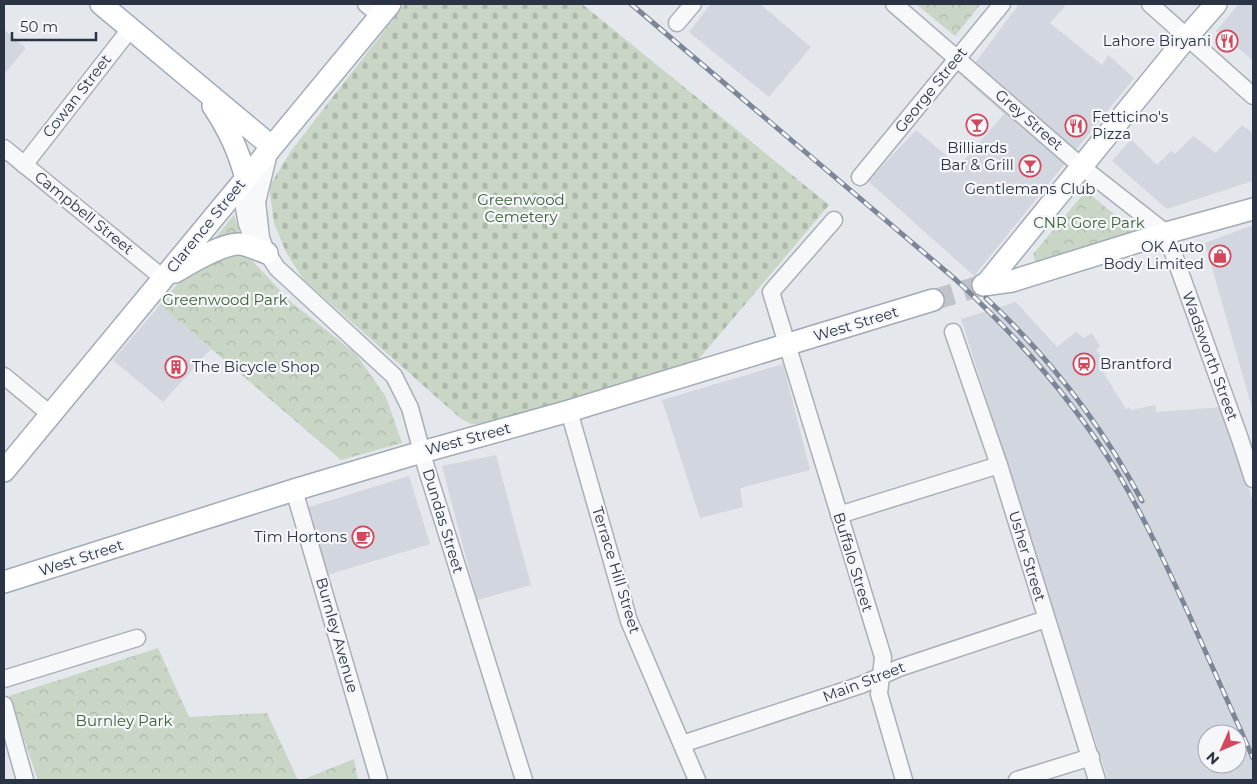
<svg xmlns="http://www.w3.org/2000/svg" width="1257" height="784" viewBox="0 0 1257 784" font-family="Montserrat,sans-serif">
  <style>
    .built { fill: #d2d6de; fill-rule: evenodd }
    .forest { fill: url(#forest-crowns) }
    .cemetery { fill: url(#cemetery-stones) }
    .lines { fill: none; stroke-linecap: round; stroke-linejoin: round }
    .major-tunnel { stroke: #bfc3cb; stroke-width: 21; stroke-dasharray: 21 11; stroke-linecap: butt }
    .minor-casing { stroke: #a9aeb7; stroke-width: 19 }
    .major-casing { stroke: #a3abb8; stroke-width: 24 }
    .minor { stroke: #f7f8fa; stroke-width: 16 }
    .major { stroke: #fff; stroke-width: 21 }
    .rail-casing { stroke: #7d8696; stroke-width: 5 }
    .rail { stroke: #f4f6f9; stroke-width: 3; stroke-dasharray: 9; stroke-linecap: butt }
    .labels { text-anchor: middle; stroke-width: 4.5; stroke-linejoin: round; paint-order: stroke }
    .poi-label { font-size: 15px; fill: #2b3445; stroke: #f4f6f9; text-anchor: end }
    .street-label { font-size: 15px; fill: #2b3445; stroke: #f4f6f9 }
    .park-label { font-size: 15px; fill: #3f6138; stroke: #f4f6f9 }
  </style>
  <defs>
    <pattern id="forest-crowns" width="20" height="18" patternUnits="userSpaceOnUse" patternTransform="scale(1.25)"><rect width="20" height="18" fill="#c9d6c5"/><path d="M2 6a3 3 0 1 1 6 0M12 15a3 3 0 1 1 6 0" fill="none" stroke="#adb8ab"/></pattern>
    <pattern id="cemetery-stones" width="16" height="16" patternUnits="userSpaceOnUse" patternTransform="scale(1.25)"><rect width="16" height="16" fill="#c9d6c5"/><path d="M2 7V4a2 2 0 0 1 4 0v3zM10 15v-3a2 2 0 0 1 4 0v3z" fill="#adb8ab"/></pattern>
  </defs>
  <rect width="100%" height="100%" fill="#e4e7ec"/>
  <g class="built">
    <path d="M711,4H760L811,47L769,97L689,32Z"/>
    <path d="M1019,4H1067L1050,23L1102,65L1108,55L1134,78L974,276L868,181L916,130L959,166L1004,114L964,78Z"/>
    <path d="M1239,4H1253V60L1216,31Z"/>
    <path d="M4,30L26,48L4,74Z"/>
    <path d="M1242,125L1253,133V181L1167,209L1112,161L1131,139L1157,165L1171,151L1175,154L1193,136L1216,153Z"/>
    <path d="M1253,225V408H1252L1205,243Z"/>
    <path d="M1016,302L1057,347L1076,332L1084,338L1092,333L1100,346L1096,350L1108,364L1103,372L1126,409L1129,407L1132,410L1155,405L1156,412L1223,407L1253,503V780H1108L961,319ZM1207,734H1237V764H1207Z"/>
    <path d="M160,305L211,349L163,402L113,360Z"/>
    <path d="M783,364L810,470L740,488L743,507L700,518L662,400Z"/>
    <path d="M496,455L531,585L477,600L442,466Z"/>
    <path d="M409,476L430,544L327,575L306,508Z"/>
  </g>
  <g class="forest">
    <path d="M916,4H981L955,36Z"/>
    <path d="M1086,191L1137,233L1036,264L1033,254Z"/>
    <path d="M234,215L247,255L290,301L356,354L386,397L402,443L341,460L160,305Z"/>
    <path d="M158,648L189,717L267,713L298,780H38L9,696Z"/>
    <path d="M354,759L358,780H302Z"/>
  </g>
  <path class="cemetery" d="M405,4H582L829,205L693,366L487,424H471L460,418L303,279L286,252L274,223L269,187L291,151Z"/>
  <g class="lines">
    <path class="major-tunnel" d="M933,300L983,285"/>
    <g class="minor-casing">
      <g id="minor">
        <path d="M366,4L381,16"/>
        <path d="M894,4L1082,167L1166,233L1240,439L1253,479"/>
        <path d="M1150,4L1253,96"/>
        <path d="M677,23L693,4"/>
        <path d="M4,148L163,278"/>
        <path d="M24,165L131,28"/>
        <path d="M860,177L1002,4"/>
        <path d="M246,178L244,208L247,224L253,239L267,253L277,268L394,376L410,408L426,467L524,780"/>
        <path d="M834,220L771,292L883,657L879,694L904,780"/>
        <path d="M264,246L261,238L257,202L269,153"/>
        <path d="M953,332L999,465L1097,780"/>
        <path d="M4,376L50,414"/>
        <path d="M569,411L629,621L697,780"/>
        <path d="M294,490L379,780"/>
        <path d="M839,515L999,465"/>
        <path d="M4,679L137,638"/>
        <path d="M4,705L25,780"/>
        <path d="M682,744L861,685L899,668L1046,619"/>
        <path d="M1017,780L1091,757"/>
      </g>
    </g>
    <g class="major-casing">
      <g id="major">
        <path d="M101,4L271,146"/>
        <path d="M213,106C229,130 238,150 246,178"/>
        <path d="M175,272C190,263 223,243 240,244C249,245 258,250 267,253"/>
        <path d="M986,284L1187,37L1216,4"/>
        <path d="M983,285L1012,281L1166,233L1253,209"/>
        <path d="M4,471L390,4"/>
        <path d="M4,582L294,490L408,456L569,411L933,300"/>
      </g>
    </g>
    <use href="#minor" class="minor"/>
    <use href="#major" class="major"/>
    <g class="rail-casing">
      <g id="rail">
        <path d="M631,4L955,279C1018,337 1074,401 1119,475C1146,521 1168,569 1190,617C1211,664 1232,711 1253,758"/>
        <path d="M986,298C1049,357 1102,425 1142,501"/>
      </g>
    </g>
    <use href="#rail" class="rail"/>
  </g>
  <defs>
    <g id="restaurant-ring" transform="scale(1.125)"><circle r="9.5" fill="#f4f6f9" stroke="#d1495b" stroke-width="1.5"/><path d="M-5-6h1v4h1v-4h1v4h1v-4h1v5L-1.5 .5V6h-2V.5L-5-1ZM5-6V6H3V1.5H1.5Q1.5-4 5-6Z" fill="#d1495b"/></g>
    <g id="bar-ring" transform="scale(1.125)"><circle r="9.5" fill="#f4f6f9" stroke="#d1495b" stroke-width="1.5"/><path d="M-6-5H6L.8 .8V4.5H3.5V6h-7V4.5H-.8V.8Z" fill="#d1495b"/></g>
    <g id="shop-ring" transform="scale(1.125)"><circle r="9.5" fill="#f4f6f9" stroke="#d1495b" stroke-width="1.5"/><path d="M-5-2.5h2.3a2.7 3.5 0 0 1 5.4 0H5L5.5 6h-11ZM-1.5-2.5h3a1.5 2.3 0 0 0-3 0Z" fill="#d1495b"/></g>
    <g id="station-ring" transform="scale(1.125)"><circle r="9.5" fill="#f4f6f9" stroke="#d1495b" stroke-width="1.5"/><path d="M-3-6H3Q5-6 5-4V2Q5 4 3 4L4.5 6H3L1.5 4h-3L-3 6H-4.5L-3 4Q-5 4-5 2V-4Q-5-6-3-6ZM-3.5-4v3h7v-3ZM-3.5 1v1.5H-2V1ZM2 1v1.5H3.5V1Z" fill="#d1495b"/></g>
    <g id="building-ring" transform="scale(1.125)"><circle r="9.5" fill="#f4f6f9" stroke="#d1495b" stroke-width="1.5"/><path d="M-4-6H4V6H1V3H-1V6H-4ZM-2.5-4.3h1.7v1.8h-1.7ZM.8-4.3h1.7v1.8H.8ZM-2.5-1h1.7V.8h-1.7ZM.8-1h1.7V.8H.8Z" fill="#d1495b"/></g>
    <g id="cafe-ring" transform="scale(1.125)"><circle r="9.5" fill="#f4f6f9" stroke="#d1495b" stroke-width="1.5"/><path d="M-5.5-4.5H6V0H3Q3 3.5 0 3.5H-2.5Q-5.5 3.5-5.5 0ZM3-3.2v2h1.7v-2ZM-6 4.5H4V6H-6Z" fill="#d1495b"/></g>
  </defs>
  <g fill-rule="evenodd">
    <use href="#restaurant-ring" x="1227" y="41"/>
    <use href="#bar-ring" x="977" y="125"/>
    <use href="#restaurant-ring" x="1076" y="126"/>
    <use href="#bar-ring" x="1030" y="166"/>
    <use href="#shop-ring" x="1220" y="256"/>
    <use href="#station-ring" x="1084" y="364"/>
    <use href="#building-ring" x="176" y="367"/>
    <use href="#cafe-ring" x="363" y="537"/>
  </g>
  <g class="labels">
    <g class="poi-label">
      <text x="1211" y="46">Lahore Biryani</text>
      <text x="1092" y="122" text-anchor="start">Fetticino's<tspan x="1092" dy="17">Pizza</tspan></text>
      <text x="977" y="153" text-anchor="middle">Billiards<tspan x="977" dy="17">Bar &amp; Grill</tspan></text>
      <text x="1030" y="194" text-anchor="middle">Gentlemans Club</text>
      <text x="1204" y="252">OK Auto<tspan x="1204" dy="17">Body Limited</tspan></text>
      <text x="1100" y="369" text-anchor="start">Brantford</text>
      <text x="192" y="372" text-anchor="start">The Bicycle Shop</text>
      <text x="347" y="542">Tim Hortons</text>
    </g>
    <g class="street-label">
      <text transform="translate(931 90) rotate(-51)" y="5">George Street</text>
      <text transform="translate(77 96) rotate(-52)" y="5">Cowan Street</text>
      <text transform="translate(1029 120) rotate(41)" y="5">Grey Street</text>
      <text transform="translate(84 213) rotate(39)" y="5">Campbell Street</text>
      <text transform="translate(206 226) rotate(-51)" y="5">Clarence Street</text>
      <text transform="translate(856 324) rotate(-17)" y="5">West Street</text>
      <text transform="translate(1210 356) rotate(70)" y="5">Wadsworth Street</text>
      <text transform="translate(468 439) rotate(-15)" y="5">West Street</text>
      <text transform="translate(443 521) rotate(73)" y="5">Dundas Street</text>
      <text transform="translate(1027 556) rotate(73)" y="5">Usher Street</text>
      <text transform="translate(81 558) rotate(-18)" y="5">West Street</text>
      <text transform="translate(853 562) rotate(73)" y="5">Buffalo Street</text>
      <text transform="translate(616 570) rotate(73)" y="5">Terrace Hill Street</text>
      <text transform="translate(337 635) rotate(74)" y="5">Burnley Avenue</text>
      <text transform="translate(864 682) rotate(-21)" y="5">Main Street</text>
    </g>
    <g class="park-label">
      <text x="521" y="205">Greenwood<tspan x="521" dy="17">Cemetery</tspan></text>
      <text x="1089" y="228">CNR Gore Park</text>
      <text x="225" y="305">Greenwood Park</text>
      <text x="124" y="726">Burnley Park</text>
    </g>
  </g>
  <rect width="1257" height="784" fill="none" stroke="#2b3445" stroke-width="10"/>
  <g transform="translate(1222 749) rotate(225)"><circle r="24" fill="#f4f6f9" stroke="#a4a8b1"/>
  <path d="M0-4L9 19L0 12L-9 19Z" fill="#d1495b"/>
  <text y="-8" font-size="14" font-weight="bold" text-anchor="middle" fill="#2b3445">N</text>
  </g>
  <path d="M12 32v8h84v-8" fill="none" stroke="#2b3445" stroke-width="2.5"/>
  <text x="20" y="32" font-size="15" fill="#2b3445" stroke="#f4f6f9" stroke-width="4" paint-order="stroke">50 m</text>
</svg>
